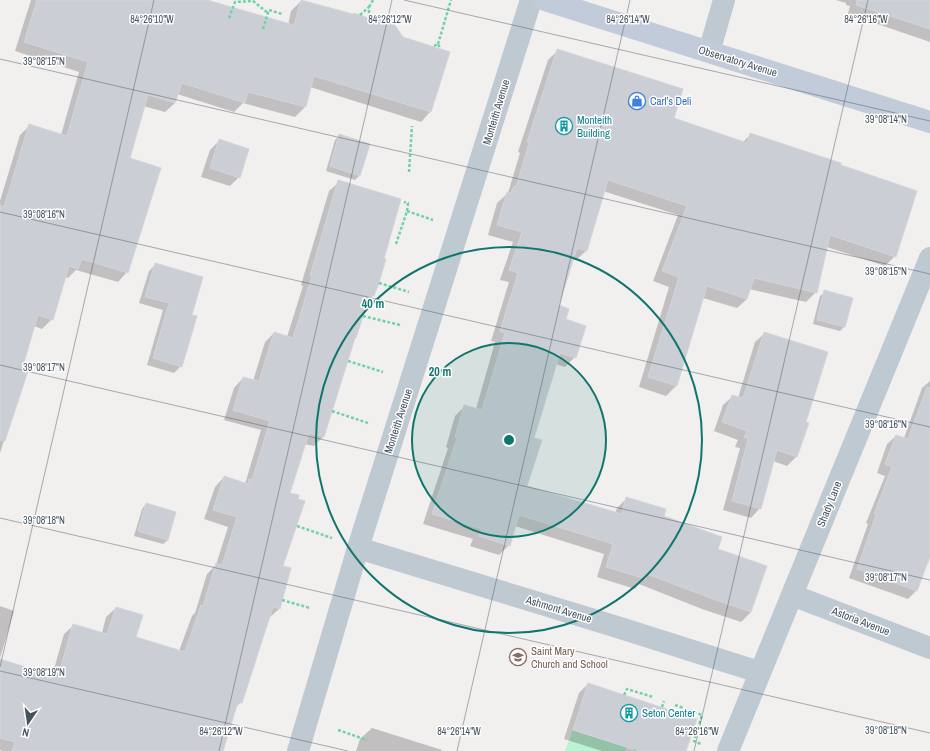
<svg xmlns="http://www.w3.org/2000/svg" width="930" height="751" viewBox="0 0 930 751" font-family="'Archivo Narrow',sans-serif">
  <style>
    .green { fill: #bbf2d3 }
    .shadow { fill: #0003 }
    .building { fill: #cbced4; stroke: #d3d5db }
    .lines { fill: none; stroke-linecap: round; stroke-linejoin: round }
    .path { stroke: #70d3a6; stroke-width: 2.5; stroke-dasharray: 3 2; stroke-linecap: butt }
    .street { stroke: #bfc9d2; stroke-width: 22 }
    .secondary { stroke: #c1cbd9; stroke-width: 22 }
    .ticks { fill: none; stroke: #46525e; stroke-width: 1; stroke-opacity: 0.45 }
    .ring { fill: none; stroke: #0f766e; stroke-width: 2 }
    .labels { text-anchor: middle; stroke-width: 3; stroke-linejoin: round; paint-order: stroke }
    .street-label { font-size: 11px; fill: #46525e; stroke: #fff }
    .shop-label { font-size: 11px; fill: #366cbe; stroke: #fff; text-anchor: start }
    .culture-label { font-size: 11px; fill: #0d838f; stroke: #fff; text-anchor: start }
    .education-label { font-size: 11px; fill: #785e54; stroke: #fff; text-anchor: start }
    .ticks-label { font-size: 10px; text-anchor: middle; fill: #46525e; stroke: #fff; stroke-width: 3; stroke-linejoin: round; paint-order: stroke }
    .centre { fill: #0f766e; stroke: #fff; stroke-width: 2 }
    .ring-label { font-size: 12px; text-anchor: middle; font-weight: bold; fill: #0f766e; stroke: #fff; stroke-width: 3; stroke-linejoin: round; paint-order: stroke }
  </style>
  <rect width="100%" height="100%" fill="#f2efef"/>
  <path class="green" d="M573,730L626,747L625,751H565Z"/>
  <g class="shadow">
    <path d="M31,0H206L288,25L291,11L301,1L402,38L449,52L430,112L421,122L310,87L305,107L295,117L243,103L234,112L177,94L175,103L165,112L143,106L128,159L127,272L118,282L76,270L68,278L64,277L52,319L42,329L34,326L21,369L27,371L0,453V201L20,135L29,126L61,135L79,72L15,51Z"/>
    <path d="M836,0H930V42L848,14L850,6L846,5V3Z"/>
    <path d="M557,51L672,119L743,142L751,134L895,256L885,266L827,247L816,292L806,302L749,289L747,299L737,308L703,298L676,386L666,396L639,387L669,287L653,281L678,215L603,191L586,251L576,260L573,259L558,306L565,319L575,357L565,367L555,364L533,438L526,487L615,513L617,508L627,498L663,517L716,549L766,566L751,612L741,622L702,609L639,584L635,589L597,577L604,554L515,526L509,545L499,555L470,546L473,539L423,524L448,448L446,447L455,416L465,406L476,409L495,342L491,341L509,282L500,280L513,242L488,235L497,203L508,193L520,153L518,152L548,60Z"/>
    <path d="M339,136L360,175L355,180L326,171L335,140Z"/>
    <path d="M220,140L239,177L230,186L201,177L210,150Z"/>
    <path d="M339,182L373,295L367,302L353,339L323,437L314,446L304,444L289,493L279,609L269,618L241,702L235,708L222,751H3L0,750V660L52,676L64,634L74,625L102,633L106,617L116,608L134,638L179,651L192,616L195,613L207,574L216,565L228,527L204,519L215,487L224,477L245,484L261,430L224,420L234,388L243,378L253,381L265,342L274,333L287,337L303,286L301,285L329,191Z"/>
    <path d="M156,264L191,315L181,366L174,373L147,365L163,310L139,303L149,271Z"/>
    <path d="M825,292L844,327L840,331L813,324L820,296Z"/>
    <path d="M765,333L805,422L808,423L796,457L787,466L773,461L760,508L751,518L723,510L740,448L735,447L738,440L714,431L723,405L733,396L738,398L755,342Z"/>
    <path d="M930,381V554L916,591L908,599L849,578L868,524L866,523L885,476L877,473L887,444L896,436L904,438L922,388Z"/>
    <path d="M146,504L168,540L163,544L134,536L142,509Z"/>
    <path d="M0,606L14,611L0,658Z"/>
    <path d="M588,684L685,751H602L564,739L579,693Z"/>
    <path d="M372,728L442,750L441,751H356L360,739Z"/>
  </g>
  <g class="building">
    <path d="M37,0H207L294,25L301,0L353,14L354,13L374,20L387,14L403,37L450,52L431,112L314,76L306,107L248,92L245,103L182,83L175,103L148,95L130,158L161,168L128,273L82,259L78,269L69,266L53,320L38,315L22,369L28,371L5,441L0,440V205L4,207L29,124L67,136L88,62L24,42Z"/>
    <path d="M857,0H930V29L856,5Z"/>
    <path d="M557,49L683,89L674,118L747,143L750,133L841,163V165L917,191L896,257L830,235L817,293L754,278L747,299L707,286L677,386L648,377L679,277L662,271L687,206L608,180L587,251L577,248L559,305L569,309L566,319L586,326L576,358L560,353L534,438L542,440L527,486L622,514L626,497L666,509L664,516L722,537L718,549L767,566L751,612L713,599L647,574L646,579L606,567L613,544L519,515L510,546L479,536L482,529L432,514L457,438L455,437L464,405L482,410L505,333L500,331L518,273L509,270L522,232L497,225L507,192L511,193L514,186L516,187L529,143L527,142Z"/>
    <path d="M339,134L370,144L360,176L330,166Z"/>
    <path d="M219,139L249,149L240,178L210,168Z"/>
    <path d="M338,180L401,199L384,259H386L379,283L374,296L370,295L356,338H355L324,437L309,433L290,493L299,495L298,499L305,501L283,566L291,568L280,609L273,607L242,703L238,702L223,751H12L15,742L0,738V659L58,677L73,624L107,634L116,607L143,615L136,637L185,652L201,605L203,606L216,563L222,565L237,517L213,510L224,476L248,484L249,479L252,480L270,421L233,410L243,377L259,381L274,332L293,338L312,276H310Z"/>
    <path d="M155,263L203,277L192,315L197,316L182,367L153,358L169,303L145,297Z"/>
    <path d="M824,290L853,298L845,327L817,320Z"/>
    <path d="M764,332L828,352L806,422L809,423L797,457L777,450L761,509L732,501L748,439L744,437L747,431L722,422L732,395L743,398Z"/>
    <path d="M927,387L930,388V557L917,591L857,569L876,515L874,514L892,467L885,464L896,435L908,439Z"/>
    <path d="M146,503L176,512L168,540L138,531Z"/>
    <path d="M588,683L697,719L686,751H639L573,730Z"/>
  </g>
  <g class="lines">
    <g class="path">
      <path d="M369,7L373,0"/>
      <path d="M360,15L369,7V18"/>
      <path d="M229,18L235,2L253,1L268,13"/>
      <path d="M263,29L269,10L282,14"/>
      <path d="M438,44L451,0"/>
      <path d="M434,46L438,44L440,48"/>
      <path d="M409,172L412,126"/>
      <path d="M407,211L433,220"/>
      <path d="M396,244L407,211L408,203L404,202"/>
      <path d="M379,283L409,292"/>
      <path d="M363,316L400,325"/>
      <path d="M348,361L383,372"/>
      <path d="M332,411L368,423"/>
      <path d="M297,526L332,538"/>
      <path d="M282,600L310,608"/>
      <path d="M624,695L627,689L653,697"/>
      <path d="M675,705L702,715L694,741L701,744"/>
      <path d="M662,707L664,701"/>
      <path d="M338,730L367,740"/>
      <path d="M634,750L635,751"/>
    </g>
    <g class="street">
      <path d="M709,52L724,0"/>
      <path d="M358,548L614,626L759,672"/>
      <path d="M792,595L930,648"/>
      <path d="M298,751L358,548L531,0"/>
      <path d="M728,751L930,258"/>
    </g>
    <path class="secondary" d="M545,0L930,122"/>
  </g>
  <path class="ticks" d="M404,0L930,121M0,59L930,274M0,212L930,427M0,365L930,580M0,518L930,733M0,667L154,0M0,671L348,751M219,751L392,0M457,751L630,0M694,751L868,0"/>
  <circle cx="509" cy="440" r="97" fill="#0f766e" fill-opacity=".12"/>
  <g class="ring">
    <circle cx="509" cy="440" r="97"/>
    <circle cx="509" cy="440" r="193"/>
  </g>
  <defs>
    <g id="shop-ring" transform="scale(0.9)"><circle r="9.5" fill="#fff" stroke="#3f7fe0" stroke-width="1.5"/><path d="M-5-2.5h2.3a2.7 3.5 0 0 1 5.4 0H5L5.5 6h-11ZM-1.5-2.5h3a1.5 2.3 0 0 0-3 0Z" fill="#3f7fe0"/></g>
    <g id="building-ring" transform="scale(0.9)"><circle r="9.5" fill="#fff" stroke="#0f9aa8" stroke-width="1.5"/><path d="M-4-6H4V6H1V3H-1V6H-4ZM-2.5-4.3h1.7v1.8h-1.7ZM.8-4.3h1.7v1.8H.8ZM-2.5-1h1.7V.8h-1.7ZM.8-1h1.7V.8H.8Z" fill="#0f9aa8"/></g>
    <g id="school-ring" transform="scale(0.9)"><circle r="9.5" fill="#fff" stroke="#8d6e63" stroke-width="1.5"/><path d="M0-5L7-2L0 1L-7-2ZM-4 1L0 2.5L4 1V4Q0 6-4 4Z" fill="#8d6e63"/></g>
  </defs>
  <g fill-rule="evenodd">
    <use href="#shop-ring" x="637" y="101"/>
    <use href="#building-ring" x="564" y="126"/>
    <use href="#school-ring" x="518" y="657"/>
    <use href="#building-ring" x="629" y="713"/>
  </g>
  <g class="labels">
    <g class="street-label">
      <text transform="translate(738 61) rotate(17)" y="4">Observatory Avenue</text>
      <text transform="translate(496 112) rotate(-73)" y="4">Monteith Avenue</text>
      <text transform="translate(398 421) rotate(-72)" y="4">Monteith Avenue</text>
      <text transform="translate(829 504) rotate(-68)" y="4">Shady Lane</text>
      <text transform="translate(559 609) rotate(17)" y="4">Ashmont Avenue</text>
      <text transform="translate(861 621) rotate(21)" y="4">Astoria Avenue</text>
    </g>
    <g class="shop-label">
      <text x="650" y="105">Carl’s Deli</text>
    </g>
    <g class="culture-label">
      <text x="577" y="124">Monteith<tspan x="577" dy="13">Building</tspan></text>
      <text x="642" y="717">Seton Center</text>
    </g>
    <g class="education-label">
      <text x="531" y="655">Saint Mary<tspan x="531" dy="13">Church and School</tspan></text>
    </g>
  </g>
  <g class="ticks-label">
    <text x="152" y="23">84°26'10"W</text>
    <text x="390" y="23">84°26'12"W</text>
    <text x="628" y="23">84°26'14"W</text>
    <text x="866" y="23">84°26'16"W</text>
    <text x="44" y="65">39°08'15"N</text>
    <text x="886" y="123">39°08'14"N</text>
    <text x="44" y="218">39°08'16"N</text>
    <text x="886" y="275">39°08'15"N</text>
    <text x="44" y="371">39°08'17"N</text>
    <text x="886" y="428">39°08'16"N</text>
    <text x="44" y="524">39°08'18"N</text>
    <text x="886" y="581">39°08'17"N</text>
    <text x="44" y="676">39°08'19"N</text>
    <text x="886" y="734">39°08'18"N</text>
    <text x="221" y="735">84°26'12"W</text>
    <text x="459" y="735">84°26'14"W</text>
    <text x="697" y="735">84°26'16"W</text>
  </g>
  <circle cx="509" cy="440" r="6" class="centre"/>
  <g class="ring-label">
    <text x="373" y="308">40 m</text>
    <text x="440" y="376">20 m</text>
  </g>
  <g transform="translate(28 723) rotate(193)" stroke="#ffffff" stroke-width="3" paint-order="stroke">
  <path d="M0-3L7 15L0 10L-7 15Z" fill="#46525e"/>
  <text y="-6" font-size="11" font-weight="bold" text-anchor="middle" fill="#46525e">N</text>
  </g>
</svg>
